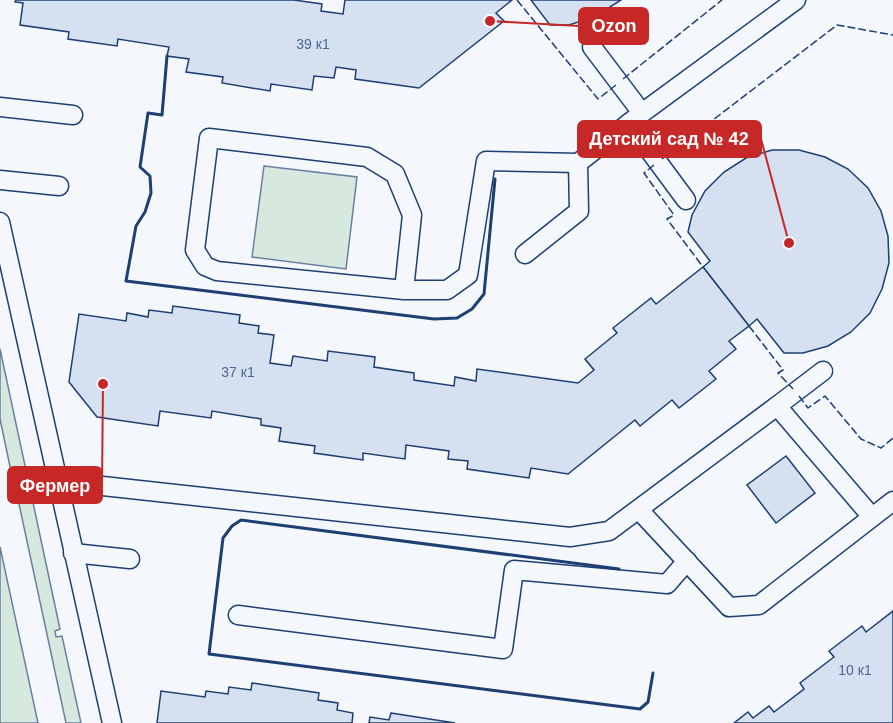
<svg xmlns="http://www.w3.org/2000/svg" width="893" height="723" viewBox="0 0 893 723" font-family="Arial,sans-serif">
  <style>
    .green { fill: #d7e8df; stroke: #687fa3; stroke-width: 1.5 }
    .building { fill: #d5e0f0; stroke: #1d3f73; stroke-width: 1.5 }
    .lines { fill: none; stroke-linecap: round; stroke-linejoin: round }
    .lane-casing { stroke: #1d3f73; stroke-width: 21 }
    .lane { stroke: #f4f7fb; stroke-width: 18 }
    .fence { stroke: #1d3f73; stroke-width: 1.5; stroke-dasharray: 8 3; stroke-linecap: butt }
    .wall { stroke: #1d3f73; stroke-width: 3 }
    .labels { text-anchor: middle; stroke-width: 4.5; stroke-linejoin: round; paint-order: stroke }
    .number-label { font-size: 14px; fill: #4b6792 }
    .leader { fill: none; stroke: #c62828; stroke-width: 2 }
    .callout-dot { fill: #c62828; stroke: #f4f7fb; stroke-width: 2 }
    .callout { fill: #c62828; stroke: #c62828; stroke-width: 2 }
    .callout-label { font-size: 18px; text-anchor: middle; font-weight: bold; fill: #fff }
  </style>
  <rect width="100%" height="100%" fill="#f4f7fb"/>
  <g class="green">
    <path d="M264,166L357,177L346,269L252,257Z"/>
    <path d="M0,349L27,475L16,478L12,476L0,419Z"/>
    <path d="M29,484L60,629L55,631L56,637L62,636L81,723H66L16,490L22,485Z"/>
    <path d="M0,547L38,723H0Z"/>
  </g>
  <g class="building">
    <path d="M16,0H294L322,4L321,11L343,14L345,0H512L496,13L504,21L419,88L355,79L356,70L336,67L334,78L314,76L312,90L271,84L270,91L222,83L223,77L186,72L189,59L167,56L169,47L118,39L117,46L68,39L69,32L20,25L23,3L15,2Z"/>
    <path d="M531,0H621L594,17L569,25H550Z"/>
    <path d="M772,150H799L825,157L848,169L868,188L881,211L888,236L889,263L882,289L870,313L851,332L828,346L803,353H784L757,319L749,326L703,267L710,261L688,232L692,215L705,191L724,172L746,158Z"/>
    <path d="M703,267L749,326L729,341L736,349L709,371L716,379L679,408L672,400L640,426L635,420L568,474L531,468L529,478L467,469L468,461L448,459L449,451L406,445L405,459L363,453V460L314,453L315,446L279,441L281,428L261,425V419L212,411L211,418L160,411L158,426L97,417L69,382L79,314L126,321L127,313L148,317L149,310L172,313L173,306L240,315L239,323L259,326L258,333L274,335L270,363L291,366L293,356L327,361L328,351L375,357L374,367L414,373V380L454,386L455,377L476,381L477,369L578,383L594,370L585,359L617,333L613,328L651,298L656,304Z"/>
    <path d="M786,456L815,493L776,523L747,485Z"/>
    <path d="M893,611V723H734L748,712L753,718L769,706L774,712L804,689L800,683L834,657L829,651L862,626L866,632Z"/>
    <path d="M252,683L319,693L318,700L338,703L337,710L353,713L352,723H157L161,691L205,697L206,691L228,694L229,687L251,690Z"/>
    <path d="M391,713L455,723H369L370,717L389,720Z"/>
  </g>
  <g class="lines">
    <g class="lane-casing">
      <g id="lane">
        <path d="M592,47L642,113"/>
        <path d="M0,107L73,115"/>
        <path d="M629,123L686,200"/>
        <path d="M0,180L59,186"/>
        <path d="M0,222L112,723"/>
        <path d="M525,254L579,211L578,163"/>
        <path d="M404,290L412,215L395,174L367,157L209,138L195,250L205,266L217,271L404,290H447L468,275L486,161L578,163L642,113L796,0"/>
        <path d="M777,406L823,371"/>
        <path d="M57,481L570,537L609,531L777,406L872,517"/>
        <path d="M639,510L729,607L759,605L893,501"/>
        <path d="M73,553L130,559"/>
        <path d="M238,615L503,649L514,570L667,584L687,561"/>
      </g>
    </g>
    <use href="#lane" class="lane"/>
    <g class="fence">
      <path d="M517,0L598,99L616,85"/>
      <path d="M623,79L722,0"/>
      <path d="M662,159L837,25L893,35"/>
      <path d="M654,165L644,173L674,215L667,219L703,267"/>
      <path d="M749,326L783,370L778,373L793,389"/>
      <path d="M799,396L808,408L825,396L861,439L881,448L893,438"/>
    </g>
    <g class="wall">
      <path d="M167,56L162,115L148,113L140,167L150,176L151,193L145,212L136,226L126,281L434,319L457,318L472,309L484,294L495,179"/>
      <path d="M619,569L241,520L232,526L223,538L209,654L640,709L648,702L653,673"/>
    </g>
  </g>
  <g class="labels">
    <g class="number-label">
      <text x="313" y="49">39 к1</text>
      <text x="238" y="377">37 к1</text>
      <text x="855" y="675">10 к1</text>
    </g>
  </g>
  <path class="leader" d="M490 21L579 26M789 243L761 139M103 384L102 485"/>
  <g class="callout-dot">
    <circle cx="490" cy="21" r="6"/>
    <circle cx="789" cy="243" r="6"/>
    <circle cx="103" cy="384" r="6"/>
  </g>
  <g class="callout">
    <rect x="579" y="8" width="69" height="36" rx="6"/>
    <rect x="578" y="121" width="183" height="36" rx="6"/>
    <rect x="8" y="467" width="94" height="36" rx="6"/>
  </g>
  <g class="callout-label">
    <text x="614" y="32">Ozon</text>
    <text x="669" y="145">Детский сад № 42</text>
    <text x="55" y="492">Фермер</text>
  </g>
</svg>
